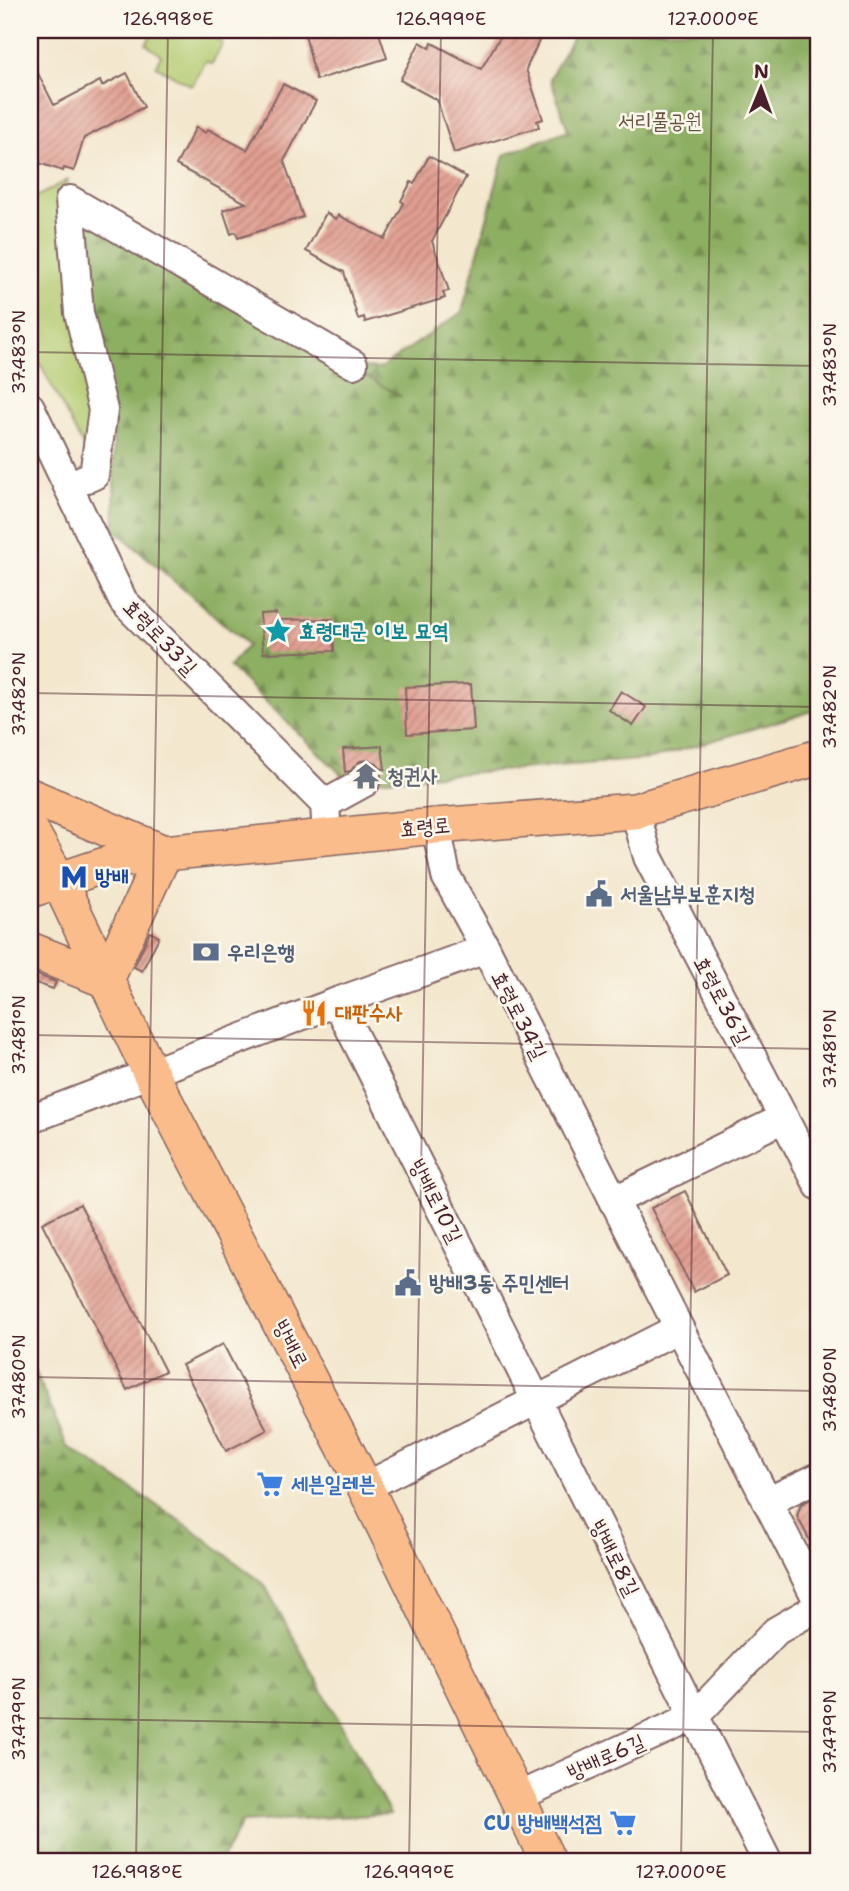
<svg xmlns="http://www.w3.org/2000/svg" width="849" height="1891" viewBox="0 0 849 1891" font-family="'Shantell Sans','Poor Story',sans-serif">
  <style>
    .green { fill: #b2cb70; stroke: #7e754e; stroke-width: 2 }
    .forest { fill: url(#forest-firs); stroke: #6c6746; stroke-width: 2 }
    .building { fill: url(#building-hatch) }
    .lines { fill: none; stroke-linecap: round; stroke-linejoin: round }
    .minor-casing { stroke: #856564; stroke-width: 32 }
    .major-casing { stroke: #856564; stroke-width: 38 }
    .minor { stroke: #fff; stroke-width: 28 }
    .major { stroke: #fabc8b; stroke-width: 35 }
    .ticks { fill: none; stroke: #4a1f2b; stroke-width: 2; stroke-opacity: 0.45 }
    .labels { text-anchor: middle; stroke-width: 5; stroke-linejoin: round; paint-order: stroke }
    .park-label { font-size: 21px; fill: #695340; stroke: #fbf7ec }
    .culture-label { font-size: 21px; font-weight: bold; fill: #0d838f; stroke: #fbf7ec; text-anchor: start }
    .street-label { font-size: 21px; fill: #4a1f2b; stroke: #fbf7ec }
    .worship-label { font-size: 21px; font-weight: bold; fill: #5b616d; stroke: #fbf7ec; text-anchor: start }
    .transit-label { font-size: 21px; font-weight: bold; fill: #164399; stroke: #fbf7ec; text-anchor: start }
    .service-label { font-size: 21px; font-weight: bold; fill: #4e5e75; stroke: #fbf7ec; text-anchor: start }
    .food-label { font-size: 21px; font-weight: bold; fill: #c56008; stroke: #fbf7ec; text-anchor: start }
    .shop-label { font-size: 21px; font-weight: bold; fill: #366cbe; stroke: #fbf7ec; text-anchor: start }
    .neatline { fill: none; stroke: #4a1f2b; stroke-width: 2.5 }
    .ticks-label { font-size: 18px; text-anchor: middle; fill: #4a1f2b }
  </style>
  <defs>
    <pattern id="forest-firs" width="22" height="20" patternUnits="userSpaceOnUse" patternTransform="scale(1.75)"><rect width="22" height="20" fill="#8daf62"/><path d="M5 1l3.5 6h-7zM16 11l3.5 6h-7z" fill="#758e51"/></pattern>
    <pattern id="building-hatch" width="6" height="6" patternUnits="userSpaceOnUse" patternTransform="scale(1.75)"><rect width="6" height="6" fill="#e19f92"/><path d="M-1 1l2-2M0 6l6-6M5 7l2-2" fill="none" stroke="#b88177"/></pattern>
  </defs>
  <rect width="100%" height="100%" fill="#fbf7ec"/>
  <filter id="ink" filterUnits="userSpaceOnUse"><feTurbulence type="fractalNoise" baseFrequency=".0143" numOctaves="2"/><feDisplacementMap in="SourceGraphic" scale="14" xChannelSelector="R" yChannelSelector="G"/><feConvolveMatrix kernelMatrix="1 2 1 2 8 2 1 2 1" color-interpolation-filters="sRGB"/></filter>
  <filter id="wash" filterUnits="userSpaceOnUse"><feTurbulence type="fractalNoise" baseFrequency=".00686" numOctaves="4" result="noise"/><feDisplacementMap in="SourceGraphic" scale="28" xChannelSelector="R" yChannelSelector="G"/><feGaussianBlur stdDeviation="1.57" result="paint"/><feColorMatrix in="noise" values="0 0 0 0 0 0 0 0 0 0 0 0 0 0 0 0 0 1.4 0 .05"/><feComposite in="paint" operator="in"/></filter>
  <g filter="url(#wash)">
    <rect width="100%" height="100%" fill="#f3e7cd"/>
    <g class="green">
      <path d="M155,30H191L200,34L202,32L223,43L212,64L206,61L192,86L156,66L161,55L146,44Z"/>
      <path d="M68,180L61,204L94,380L85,450L30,344V200Z"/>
    </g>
    <g class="forest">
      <path d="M577,30H819V709L651,759L349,782L229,666L248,645L115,530L113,409L82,312L77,211L402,397L347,365L379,369L462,312L504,155L568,130L550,78Z"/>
      <path d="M30,1359L67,1446L191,1528L264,1584L390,1814L242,1822L221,1861H30Z"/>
    </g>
    <g id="blocks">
      <g class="building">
        <path d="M304,30H378L387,58L316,80Z"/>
        <path d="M504,30H544L526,69L543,119L537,121L539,127L454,153L437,100L400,80L420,42L430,48L432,43L481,69Z"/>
        <path d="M30,58L54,105L100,81L102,86L127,73L144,107L84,138L74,171L64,168L63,171L30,160Z"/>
        <path d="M283,84L316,101L284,161L303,217L238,238L236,232L231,234L223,210L246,203L176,165L196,127L206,133L208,129L247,150Z"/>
        <path d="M429,156L466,177L432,241L449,291L443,292L445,298L365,322L364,317L358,319L344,272L306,251L326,213L336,219L338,215L385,239L404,203L401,201L411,182L414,184Z"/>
        <path d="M276,613L277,620L333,619L334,651L263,653L260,614Z"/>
        <path d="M471,684L474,730L407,734L405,687Z"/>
        <path d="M621,691L646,707L633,726L609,710Z"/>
        <path d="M382,746L385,769H381L376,763L368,760L360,761L351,771L345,772L343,749Z"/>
        <path d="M150,932L159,937L142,971L134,967Z"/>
        <path d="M30,972L56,982L53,989L30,981Z"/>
        <path d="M685,1191L727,1275L694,1292L651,1208Z"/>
        <path d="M80,1204L165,1371L127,1390L42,1223Z"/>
        <path d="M223,1344L267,1430L226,1451L182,1365Z"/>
        <path d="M819,1495V1558L797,1516L801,1504Z"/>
      </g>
    </g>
  </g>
  <g filter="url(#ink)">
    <use href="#blocks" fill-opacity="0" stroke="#856564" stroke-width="2"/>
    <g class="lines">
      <g class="minor-casing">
        <g id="minor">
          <path d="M30,407L123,601L325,804L327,836"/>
          <path d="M68,486L94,475L103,410L79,313L70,200L353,364"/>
          <path d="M325,804L365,782L366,776"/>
          <path d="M635,811L648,857L819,1186"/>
          <path d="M436,826L446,876L486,949L819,1603"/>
          <path d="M337,1002L767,1861"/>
          <path d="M30,1119L337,1002L486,949"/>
          <path d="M613,1201L784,1118"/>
          <path d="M365,1487L679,1328"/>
          <path d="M767,1502L819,1477"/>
          <path d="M517,1797L695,1716L776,1631L819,1606"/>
        </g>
      </g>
      <g class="major-casing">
        <g id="major">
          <path d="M30,796L164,853L106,980L30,950"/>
          <path d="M30,830L58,879L150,1072L365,1487L548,1861"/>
          <path d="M30,890L120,860L164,853L436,826L635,811L819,757"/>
        </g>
      </g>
      <use href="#minor" class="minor"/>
      <use href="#major" class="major"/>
    </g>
  </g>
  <path class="ticks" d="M30,352L819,366M30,693L819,707M30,1035L819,1049M30,1377L819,1391M30,1718L819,1732M136,1861L168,30M409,1861L441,30M681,1861L713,30"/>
  <defs>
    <g id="sight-bare" transform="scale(2.1)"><path d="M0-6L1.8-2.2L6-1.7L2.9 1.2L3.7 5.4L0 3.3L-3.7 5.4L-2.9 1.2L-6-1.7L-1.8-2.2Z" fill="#0f9aa8" stroke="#fbf7ec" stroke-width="2.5" paint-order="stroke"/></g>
    <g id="temple-bare" transform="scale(2.1)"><path d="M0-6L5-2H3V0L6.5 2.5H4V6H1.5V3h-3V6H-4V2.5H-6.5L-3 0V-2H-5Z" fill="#6b7280" stroke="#fbf7ec" stroke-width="2.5" paint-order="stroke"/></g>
    <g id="metro-bare" transform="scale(2.1)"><path d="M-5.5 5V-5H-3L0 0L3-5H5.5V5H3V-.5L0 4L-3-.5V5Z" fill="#1a4fb4" stroke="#fbf7ec" stroke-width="2.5" paint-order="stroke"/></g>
    <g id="civic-bare" transform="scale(2.1)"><path d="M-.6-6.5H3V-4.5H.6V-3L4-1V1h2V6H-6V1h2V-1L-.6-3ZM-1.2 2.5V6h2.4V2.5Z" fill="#5c6f8a" stroke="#fbf7ec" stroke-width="2.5" paint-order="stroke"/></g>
    <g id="bank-bare" transform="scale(2.1)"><path d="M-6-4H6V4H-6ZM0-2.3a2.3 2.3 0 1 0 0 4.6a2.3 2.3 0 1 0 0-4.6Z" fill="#5c6f8a" stroke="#fbf7ec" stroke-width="2.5" paint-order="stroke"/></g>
    <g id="restaurant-bare" transform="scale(2.1)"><path d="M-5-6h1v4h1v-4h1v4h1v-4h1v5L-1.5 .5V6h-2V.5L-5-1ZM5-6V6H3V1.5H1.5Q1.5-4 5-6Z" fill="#e8710a" stroke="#fbf7ec" stroke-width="2.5" paint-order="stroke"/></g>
    <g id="supermarket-bare" transform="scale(2.1)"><path d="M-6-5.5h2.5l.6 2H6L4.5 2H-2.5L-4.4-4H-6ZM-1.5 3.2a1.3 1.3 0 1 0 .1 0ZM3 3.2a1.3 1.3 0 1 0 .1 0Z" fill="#3f7fe0" stroke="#fbf7ec" stroke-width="2.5" paint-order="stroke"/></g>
  </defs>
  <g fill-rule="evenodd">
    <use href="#sight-bare" x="278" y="631"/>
    <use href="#temple-bare" x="366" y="776"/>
    <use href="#metro-bare" x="74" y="877"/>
    <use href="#civic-bare" x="599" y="894"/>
    <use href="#bank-bare" x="206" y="952"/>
    <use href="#restaurant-bare" x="314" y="1013"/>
    <use href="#civic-bare" x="408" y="1283"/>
    <use href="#supermarket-bare" x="270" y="1484"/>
    <use href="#supermarket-bare" x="623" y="1823"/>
  </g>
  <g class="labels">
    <g class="park-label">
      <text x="660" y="128">서리풀공원</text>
    </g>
    <g class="culture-label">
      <text x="299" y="638">효령대군 이보 묘역</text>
    </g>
    <g class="street-label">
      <text transform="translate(160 637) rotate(46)" y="7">효령로33길</text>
      <text transform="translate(425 827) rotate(-5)" y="7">효령로</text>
      <text transform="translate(722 1000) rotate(62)" y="7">효령로36길</text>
      <text transform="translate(519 1015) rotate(63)" y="7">효령로34길</text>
      <text transform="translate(436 1201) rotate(63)" y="7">방배로10길</text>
      <text transform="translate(291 1344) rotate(63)" y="7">방배로</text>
      <text transform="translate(615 1558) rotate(63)" y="7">방배로8길</text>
      <text transform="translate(606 1757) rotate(-24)" y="7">방배로6길</text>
    </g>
    <g class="worship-label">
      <text x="387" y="783">청권사</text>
    </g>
    <g class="transit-label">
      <text x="95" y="884">방배</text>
    </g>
    <g class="service-label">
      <text x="620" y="901">서울남부보훈지청</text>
      <text x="227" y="959">우리은행</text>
      <text x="429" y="1290">방배3동 주민센터</text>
    </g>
    <g class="food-label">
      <text x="335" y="1020">대판수사</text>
    </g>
    <g class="shop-label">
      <text x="291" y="1491">세븐일레븐</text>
      <text x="602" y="1830" text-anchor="end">CU 방배백석점</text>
    </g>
  </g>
  <rect width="849" height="1891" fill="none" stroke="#fbf7ec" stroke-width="77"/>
  <g transform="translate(761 88) rotate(1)" stroke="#fbf7ec" stroke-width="5" paint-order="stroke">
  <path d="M0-5L12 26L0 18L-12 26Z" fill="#4a1f2b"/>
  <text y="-10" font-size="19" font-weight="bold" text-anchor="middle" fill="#4a1f2b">N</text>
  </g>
  <rect x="38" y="38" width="772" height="1815" class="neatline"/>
  <g class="ticks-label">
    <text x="168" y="25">126.998°E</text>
    <text x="441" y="25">126.999°E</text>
    <text x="713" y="25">127.000°E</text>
    <text transform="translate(19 352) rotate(-90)" y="6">37.483°N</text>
    <text transform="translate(830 365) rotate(-90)" y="6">37.483°N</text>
    <text transform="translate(19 694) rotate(-90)" y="6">37.482°N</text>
    <text transform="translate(830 707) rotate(-90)" y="6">37.482°N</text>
    <text transform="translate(19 1035) rotate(-90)" y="6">37.481°N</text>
    <text transform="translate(830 1049) rotate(-90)" y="6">37.481°N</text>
    <text transform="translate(19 1377) rotate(-90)" y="6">37.480°N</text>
    <text transform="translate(830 1390) rotate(-90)" y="6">37.480°N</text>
    <text transform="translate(19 1719) rotate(-90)" y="6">37.479°N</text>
    <text transform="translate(830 1732) rotate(-90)" y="6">37.479°N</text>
    <text x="137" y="1878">126.998°E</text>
    <text x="409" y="1878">126.999°E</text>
    <text x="681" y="1878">127.000°E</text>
  </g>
</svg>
